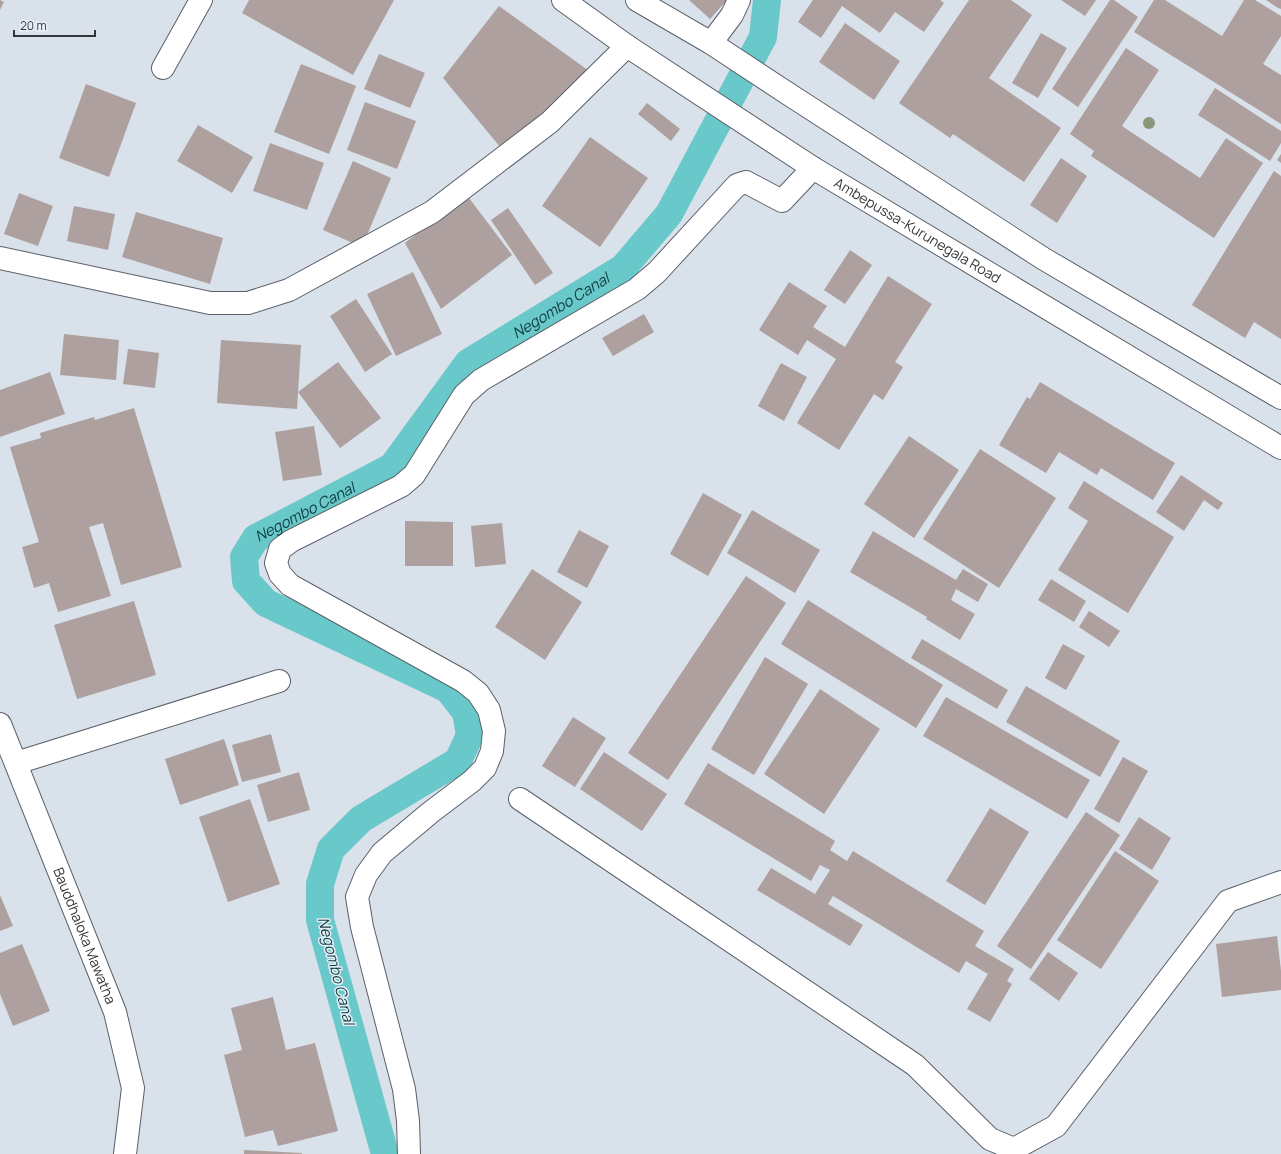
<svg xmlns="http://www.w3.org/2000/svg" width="1281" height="1154" viewBox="0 0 1281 1154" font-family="Manrope,sans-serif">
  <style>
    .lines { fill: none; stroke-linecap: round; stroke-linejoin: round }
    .canal { stroke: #69c8ca; stroke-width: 28 }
    .building { fill: #ada09f }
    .minor-casing { stroke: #5a6069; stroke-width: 24 }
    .major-casing { stroke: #5a6069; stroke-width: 24 }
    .highway-casing { stroke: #5a6069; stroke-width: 24 }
    .minor { stroke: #fff; stroke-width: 22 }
    .major { stroke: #fff; stroke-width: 22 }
    .highway { stroke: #fff; stroke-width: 22 }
    .tree { fill: #899877 }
    .labels { text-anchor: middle; stroke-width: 3; stroke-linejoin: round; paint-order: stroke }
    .street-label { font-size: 14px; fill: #34373a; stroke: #e6eef8 }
    .water-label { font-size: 15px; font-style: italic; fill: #0e3b3c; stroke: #e6eef8 }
  </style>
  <rect width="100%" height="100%" fill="#d9e1ea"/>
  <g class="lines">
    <path class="canal" id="s1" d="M385,1154L320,920V884L331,849L361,819L458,761L470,735L466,712L448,689L266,603L246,581L244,557L256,538L392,467L468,363L623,268L669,214L763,37L767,0"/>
  </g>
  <g class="building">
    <path d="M0,0L4,2L0,10Z"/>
    <path d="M249,0H394L353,75L242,13Z"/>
    <path d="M689,0H727L710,19Z"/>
    <path d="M813,0H940L944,3L924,32L895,12L880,33L842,6L821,38L798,22Z"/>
    <path d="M969,0H1011L1032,15L989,78L1061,128L1024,182L953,134L950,138L899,103Z"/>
    <path d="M1061,0H1096L1085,16Z"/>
    <path d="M1110,0H1114L1138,17L1078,107L1052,89Z"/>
    <path d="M1154,0H1165L1222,36L1244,0H1255L1281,16V36L1263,64L1281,75V124L1134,32Z"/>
    <path d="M1266,0H1281V9L1278,8Z"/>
    <path d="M499,6L596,76L501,148L443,78Z"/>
    <path d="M845,23L900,61L874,100L819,62Z"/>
    <path d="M1041,33L1067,48L1038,98L1012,83Z"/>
    <path d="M1126,48L1159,70L1122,126L1200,178L1226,138L1263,163L1214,238L1091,156L1094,151L1070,134Z"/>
    <path d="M379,54L425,73L410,108L364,89Z"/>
    <path d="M301,64L356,86L329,154L274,132Z"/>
    <path d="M86,84L136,103L109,177L59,158Z"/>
    <path d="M1215,88L1281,131V143L1270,161L1198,115Z"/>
    <path d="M365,102L416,121L397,169L347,150Z"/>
    <path d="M647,103L680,129L671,141L638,114Z"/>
    <path d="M198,125L253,157L232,193L177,161Z"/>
    <path d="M590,137L648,178L600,247L542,206Z"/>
    <path d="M270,143L324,163L307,210L253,191Z"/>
    <path d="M1281,154V163L1277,160Z"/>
    <path d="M1061,158L1087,176L1057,223L1030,205Z"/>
    <path d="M353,161L391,178L362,247L323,230Z"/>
    <path d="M1274,171L1281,176V339L1254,322L1245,338L1192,305Z"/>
    <path d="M19,193L53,206L38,246L4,234Z"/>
    <path d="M466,194L512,255L441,309L405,243Z"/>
    <path d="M74,206L115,214L108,250L67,241Z"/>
    <path d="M508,208L553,273L535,285L491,220Z"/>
    <path d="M136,212L223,238L210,284L122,257Z"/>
    <path d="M850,250L872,265L845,304L824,290Z"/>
    <path d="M413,272L442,334L396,356L367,294Z"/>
    <path d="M888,276L932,304L895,362L903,367L883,400L874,394L839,450L797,423L836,359L807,340L798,355L759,330L789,282L827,306L813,327L845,347Z"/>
    <path d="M356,299L392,354L365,372L330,316Z"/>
    <path d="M644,314L654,332L613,356L602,338Z"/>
    <path d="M64,334L119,340L116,380L60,375Z"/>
    <path d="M221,340L301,345L297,409L217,403Z"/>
    <path d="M128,349L159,353L155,388L123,384Z"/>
    <path d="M338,362L381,418L340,448L298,392Z"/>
    <path d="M781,363L807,377L784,421L758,406Z"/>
    <path d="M50,372L65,414L0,437V390Z"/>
    <path d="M1040,382L1175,463L1153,500L1101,468L1097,475L1059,452L1046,473L999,445L1027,397L1030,399Z"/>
    <path d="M134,408L182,567L121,585L103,523L89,527L111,596L58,612L49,583L34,588L22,547L39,542L10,447L41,438L40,433L94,417L95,420Z"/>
    <path d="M314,426L322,475L283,481L275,432Z"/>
    <path d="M909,436L959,470L914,538L864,504Z"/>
    <path d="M980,449L1056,498L999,588L923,539Z"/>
    <path d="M1181,475L1223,503L1218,510L1204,500L1184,531L1156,512Z"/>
    <path d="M1084,481L1174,537L1128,613L1058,570L1088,521L1068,508Z"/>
    <path d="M703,493L742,515L708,576L670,554Z"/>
    <path d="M752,510L820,550L795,593L727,553Z"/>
    <path d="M405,521L453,522V566H405Z"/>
    <path d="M502,523L506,564L475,567L471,526Z"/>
    <path d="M579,530L609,546L587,588L557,572Z"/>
    <path d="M873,531L956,580L963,569L988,584L978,602L956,589L951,600L975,614L960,640L926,619L927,617L850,572Z"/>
    <path d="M532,569L582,602L545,660L495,627Z"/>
    <path d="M746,576L786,603L668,780L628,753Z"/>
    <path d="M1051,579L1086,601L1074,622L1038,600Z"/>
    <path d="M808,600L943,685L916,728L781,644Z"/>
    <path d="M134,601L156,675L77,699L54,625Z"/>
    <path d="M1089,611L1120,631L1109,647L1079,627Z"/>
    <path d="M922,639L1008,690L997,709L911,658Z"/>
    <path d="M1063,644L1085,656L1066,690L1045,678Z"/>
    <path d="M765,657L808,684L754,775L711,749Z"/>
    <path d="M1026,686L1120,741L1100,777L1006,722Z"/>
    <path d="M820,689L880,729L824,814L764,774Z"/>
    <path d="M946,697L1090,780L1067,819L923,736Z"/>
    <path d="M573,717L606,738L575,787L542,766Z"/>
    <path d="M271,734L281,772L242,782L232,745Z"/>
    <path d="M224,739L239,785L180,805L165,759Z"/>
    <path d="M604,752L667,794L642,831L580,789Z"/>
    <path d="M1123,757L1148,771L1119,823L1094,809Z"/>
    <path d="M708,763L835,841L830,850L847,861L853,851L984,931L975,946L1014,969L1007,981L1012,984L990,1022L967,1009L988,974L966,961L959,973L833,896L828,904L863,925L850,946L757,890L771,868L815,894L830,870L820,865L811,881L684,804Z"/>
    <path d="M299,772L310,810L268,822L257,785Z"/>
    <path d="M250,799L280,884L228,902L199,817Z"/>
    <path d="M990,808L1029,832L985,905L946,881Z"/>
    <path d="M1086,812L1120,835L1031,969L997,946Z"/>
    <path d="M1139,817L1171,838L1152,870L1119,849Z"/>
    <path d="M1115,851L1159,881L1101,969L1057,940Z"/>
    <path d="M0,895L13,926L0,931Z"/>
    <path d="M1277,936L1281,971V990L1222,997L1216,944Z"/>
    <path d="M22,944L50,1011L13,1026L0,994V953Z"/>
    <path d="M1048,952L1078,973L1059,1001L1029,979Z"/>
    <path d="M273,997L286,1050L315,1043L338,1131L278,1146L273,1130L245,1137L224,1055L242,1050L231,1008Z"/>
    <path d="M244,1150L302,1153V1154H244Z"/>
  </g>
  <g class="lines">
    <g class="minor-casing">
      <g id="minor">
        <path d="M711,43L732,15L739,0"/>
        <path d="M163,68L201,0"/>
        <path d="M0,258L210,303H248L289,290L432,212L550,122L627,46"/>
        <path d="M16,763L279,681"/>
        <path d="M520,799L915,1065L990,1139L1014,1149L1056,1126L1228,901L1281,882"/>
        <path d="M409,1154L408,1121L404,1089L362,927L357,897L366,875L382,853L431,812L472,781L485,768L492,751L494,731L489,710L478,693L463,681L290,585L280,574L276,563L280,549L291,541L401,486L414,475L464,395L481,380L637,289L657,272L737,185L746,182L782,201L813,168"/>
      </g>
    </g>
    <g class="major-casing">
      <g id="major">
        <path id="s2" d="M0,724L115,1012L133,1088L125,1154"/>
      </g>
    </g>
    <g class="highway-casing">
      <g id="highway">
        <path id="s3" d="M563,0L627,46L813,168L1281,448"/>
        <path d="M637,0L711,43L790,95L1044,259L1281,398"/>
      </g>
    </g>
    <use href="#minor" class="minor"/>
    <use href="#major" class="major"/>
    <use href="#highway" class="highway"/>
  </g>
  <circle class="tree" cx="1149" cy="123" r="6"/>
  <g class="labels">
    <g class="street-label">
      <text dy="5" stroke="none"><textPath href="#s3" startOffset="423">Ambepussa-Kurunegala Road</textPath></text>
      <text dy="5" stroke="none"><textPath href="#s2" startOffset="228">Bauddhaloka Mawatha</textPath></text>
    </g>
    <g class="water-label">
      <text dy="5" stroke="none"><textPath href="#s1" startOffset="1221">Negombo Canal</textPath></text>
      <text dy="5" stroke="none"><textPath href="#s1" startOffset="885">Negombo Canal</textPath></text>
      <text transform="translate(336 971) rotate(76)" y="5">Negombo Canal</text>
    </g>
  </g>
  <path d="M14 30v6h81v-6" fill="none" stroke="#34373a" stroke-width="2"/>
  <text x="20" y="30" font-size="12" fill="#34373a" stroke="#e6eef8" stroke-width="3" paint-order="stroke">20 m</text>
</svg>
